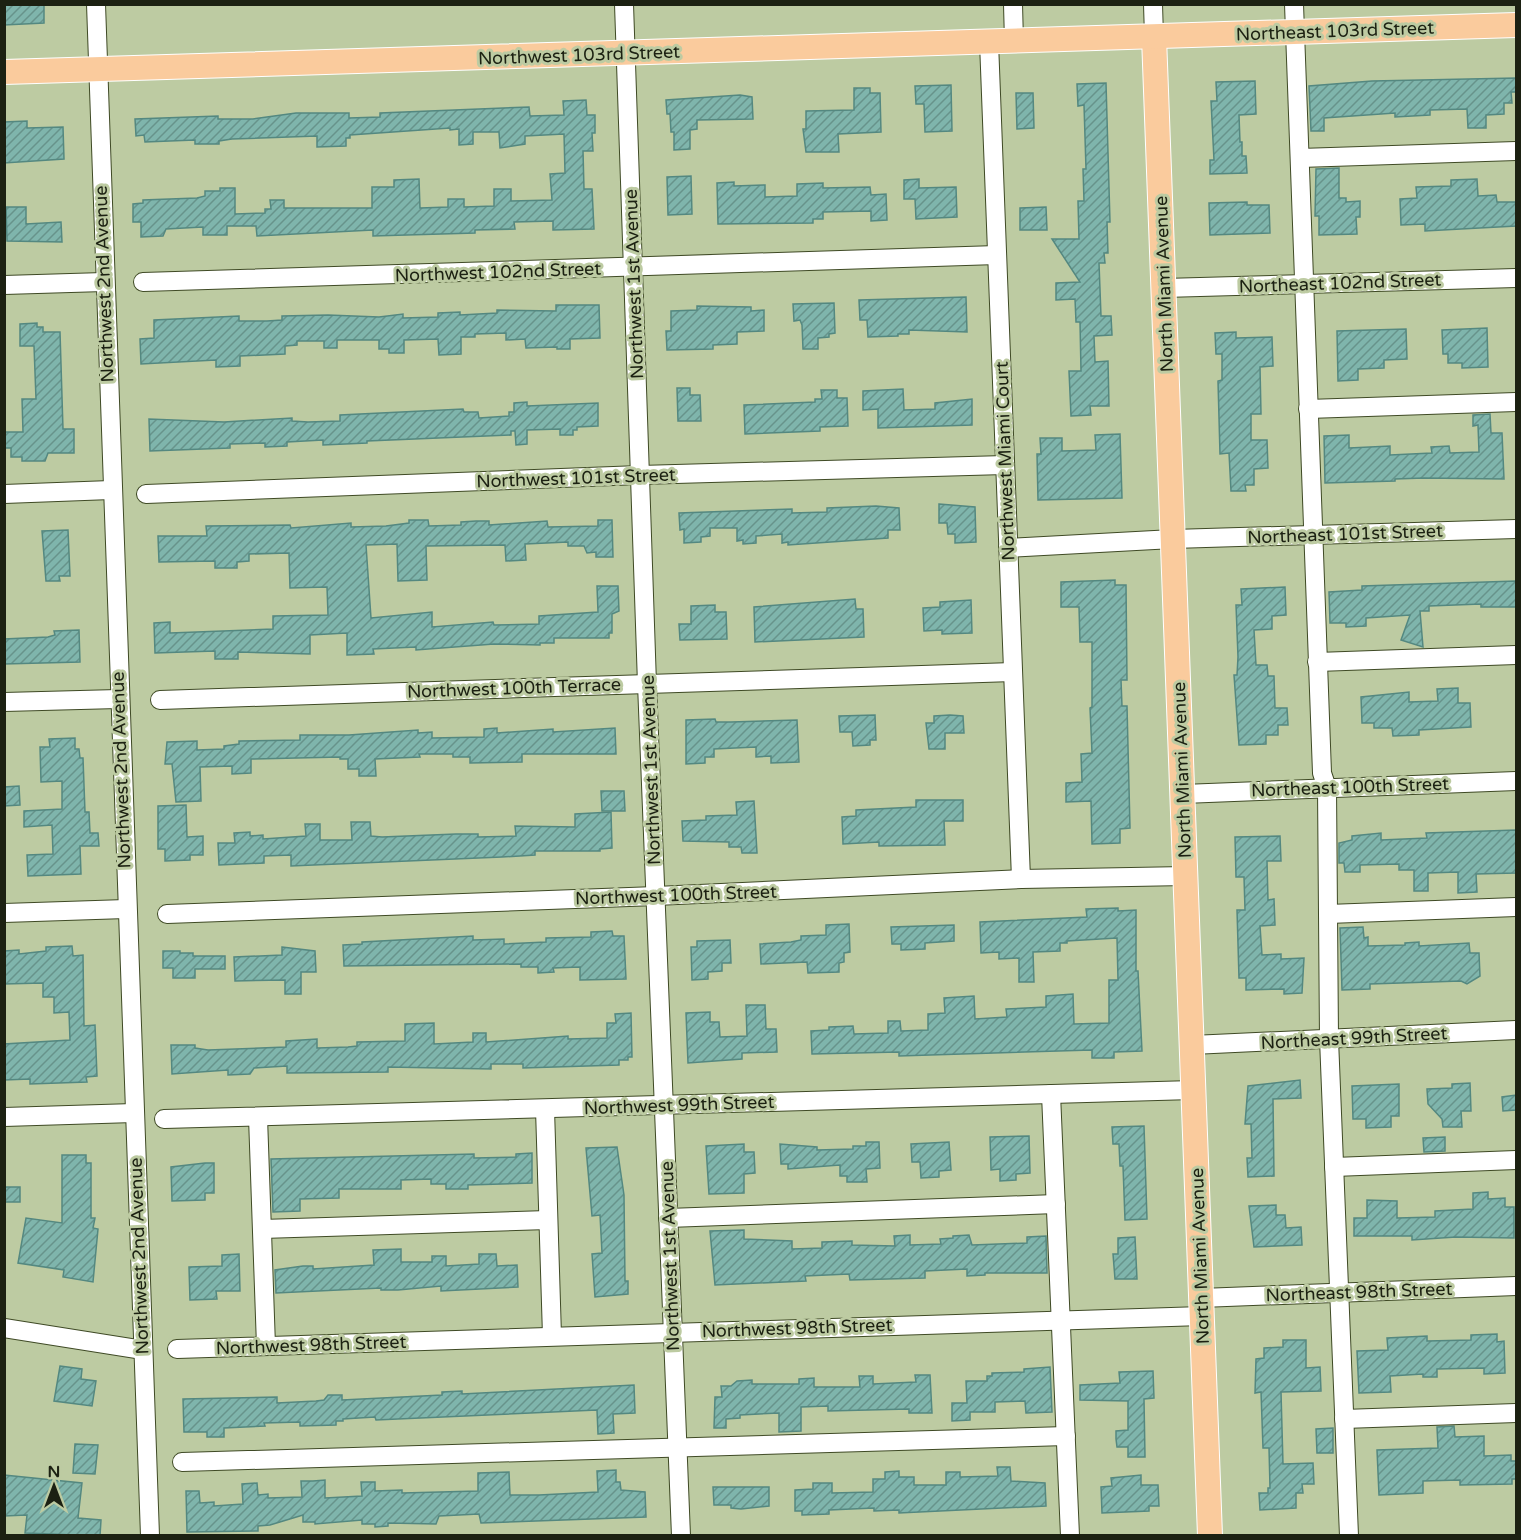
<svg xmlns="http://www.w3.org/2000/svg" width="1521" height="1540" viewBox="0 0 1521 1540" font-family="'Varela Round',sans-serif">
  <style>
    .building { fill: url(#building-hatch); stroke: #548880; stroke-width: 1.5 }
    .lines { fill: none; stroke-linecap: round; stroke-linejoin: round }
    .minor-casing { stroke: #3f4a25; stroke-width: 20 }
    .major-casing { stroke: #fff; stroke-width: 26 }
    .minor { stroke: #fff; stroke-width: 18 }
    .major { stroke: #facb9d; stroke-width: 24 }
    .labels { text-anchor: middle; stroke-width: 6; stroke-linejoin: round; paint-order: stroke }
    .street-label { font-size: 18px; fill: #1c2112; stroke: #bdcba2 }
  </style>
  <defs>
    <pattern id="building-hatch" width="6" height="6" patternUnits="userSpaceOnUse" patternTransform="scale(1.5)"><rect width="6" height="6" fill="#7fb5ac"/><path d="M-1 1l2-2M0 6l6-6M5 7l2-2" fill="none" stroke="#67938b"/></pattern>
  </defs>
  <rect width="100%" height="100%" fill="#bdcba2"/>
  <g class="building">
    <path d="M4,4H44V23L4,25Z"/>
    <path d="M1516,78V92H1511L1512,103H1504V114L1486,115V128H1468L1467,109L1430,110V115L1395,117V113L1324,118V131H1311L1309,86L1372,81Z"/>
    <path d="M1255,81L1256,114L1239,115L1240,142H1242V156H1246L1247,173L1210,174V160H1214L1211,101H1217L1216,82Z"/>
    <path d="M1106,83L1110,222H1107L1108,253H1104L1105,263H1099L1101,316H1111L1112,335L1094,336L1095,362L1108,361L1109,406H1090L1091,415L1071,416L1069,371H1081L1080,322H1076L1075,299L1056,300V283L1080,282L1052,239H1079L1078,201H1084L1083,169H1086L1084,105L1078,106L1077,84Z"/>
    <path d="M951,85L952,131L925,132L924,104H916L915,86Z"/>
    <path d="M854,88H870V93H880L881,132L838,134L839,152H806L803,129H806V111L854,110Z"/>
    <path d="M1016,93H1033L1034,128L1017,129Z"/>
    <path d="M740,95L752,97L753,119L697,120V129L690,130V149L674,150V132H671L670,114H667L666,100Z"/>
    <path d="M586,100L587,115H595V133H592L593,151H583L584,189H592L594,229L553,230V221L514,222L515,229L475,230V233L373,236V230L257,236L256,226H227V235H203V227L166,229L163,236L141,237V222H133V204L143,203V200L197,198L205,196V191H220V188H235V214L265,213V209H271L270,200H284V208H372V187H394V180L419,179L420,208L448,207V199H464V207L494,206V189H511V201L552,200L550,174L565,173L564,134L525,136V144L500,148L499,132H473V144L459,145V129L450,130V128L350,135V138H346V146L317,147V136L232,139L219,141V144H195V140L145,142L144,135L136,136L135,119L218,116V119H253L296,113H349V118L380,117V113L529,107L530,116L564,115L563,101Z"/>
    <path d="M27,121V128L63,127L64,159L4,163V122Z"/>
    <path d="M1339,168V198H1346V202L1360,201V217H1356L1357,234L1319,235V216H1315L1316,169Z"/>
    <path d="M691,176L692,214L668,215L667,177Z"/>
    <path d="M919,179V188L956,187L957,217L916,219L915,199H904V180Z"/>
    <path d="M1477,179L1478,196L1496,195L1497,202H1516V226L1425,231V224L1401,225L1400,199L1417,198L1416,187L1451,186V180Z"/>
    <path d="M734,182V186L765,185V197L797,196V184L823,183V188L870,187L871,195L886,194L887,220L871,221V211L823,212V219H813V223L718,224L717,183Z"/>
    <path d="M1247,202V205H1269L1270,233L1210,235L1209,203Z"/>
    <path d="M6,207H26V224L61,222L62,242L7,241Z"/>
    <path d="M1046,207L1047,230H1020V208Z"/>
    <path d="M966,297L967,332L909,330V334H898V336L868,337L867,320H860L859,300Z"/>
    <path d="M834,303L835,333L829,334V337L818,338V349H803L802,325L800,320L794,321L793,304Z"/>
    <path d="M556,305H599L600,338L570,339V349H557V347L526,348L525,339L506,340V333L475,334V337H461V354L439,355L438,339L404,340V353H389V349H379V340H337V348H324V341H297V345L285,346V354L240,356V366L216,367V360L141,364L140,339L154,338V320L239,316V321H267L282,320V316L328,315L379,317L403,314V318L438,317V313L460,312V315L497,313V310L556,311Z"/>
    <path d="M697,306L751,307V311L764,310V331L737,332V344L713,345V349L667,350L666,331H671V311L697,310Z"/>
    <path d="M37,323V327H43V332H60L63,429H74V453H48L45,461H22V457H11V448H4V432H23L22,399H36L34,346H20V324Z"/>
    <path d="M1487,328L1488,367L1462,368V363H1448V354H1443L1442,330Z"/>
    <path d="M1406,329L1407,359L1384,360V368L1358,369V380L1338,381L1337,331Z"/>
    <path d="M1236,332V338L1272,337L1273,366L1260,367L1261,414H1251V440H1267L1268,468L1254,469V485H1245L1246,491H1231L1229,453L1220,454L1218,381L1222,380V354H1216L1215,333Z"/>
    <path d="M677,388H690V395H700L701,421H678Z"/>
    <path d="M903,389L904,410L935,409V403L972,399V425L878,428V409L863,410V391Z"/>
    <path d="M821,390H837V398H847L848,426L820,427V431L745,434L744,405L815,402V399H822Z"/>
    <path d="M527,402V406L598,403V426L577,427V430H573V435H560V429L527,430V444L516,445L515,431H511V435L367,441V443L323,445V440L287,442V446L265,447V443L230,444V448L150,451L149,419L224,422L292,418V421L308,422L340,421V415L463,409L464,412H478L479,418L509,416V412H514V403Z"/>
    <path d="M1490,414L1491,433H1502L1504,479L1424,478L1395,479V481L1325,483L1324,436L1349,435V448L1390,446V455L1432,453L1431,447L1449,446L1450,453L1479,452L1478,425L1473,426V415Z"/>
    <path d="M1120,434L1122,498L1038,500L1037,454H1041L1040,438H1062V451L1096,450L1095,435Z"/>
    <path d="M939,504L975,507L976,542L955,543V534H948L947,523H939Z"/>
    <path d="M876,506L899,508L900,530H888V538L788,545V542L782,543V534L756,536V543L743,544V540L737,541V528H710V536L701,537V542L684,543V529L680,530L679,513L792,509V513L827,512V508Z"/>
    <path d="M409,520H428L429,526L461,525V522L476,521H489V525L547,521L548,527L598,526V520H612L613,557H596V552L587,553L584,546H568V542L525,544L526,560L506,561L505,545L426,546L427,580L398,581L397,544L366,545L371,618L432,612V627L493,622L494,625L539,624V616L598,612L597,586H618L619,611L612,614V633H609V638H554V643H540V645L494,644L416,650V647L373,649L374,654L347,655V633L310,635V654L238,652V659H215V651L155,653L154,623L170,622V633L273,629V616L328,615L327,587L290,588L289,553L249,554V561L237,562V568H215V561L159,562L158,536H207L206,526L290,525L291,528L351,523V527L386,526L409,523Z"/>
    <path d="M68,530L70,576H59L60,581H46L42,531Z"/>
    <path d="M1115,580V585H1126L1127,680H1121L1122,706H1127L1130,828L1120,829V843L1092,844L1091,801L1066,802V783L1082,782L1081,754L1092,753L1090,708L1092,707V642H1080L1079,607H1061V582Z"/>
    <path d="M1516,581V607H1481V604L1429,606V611H1420L1423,647L1401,640L1410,615L1366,618V626L1346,627V623H1330L1329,592L1362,590V586Z"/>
    <path d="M1285,587L1286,615L1272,616V629L1254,630L1256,665H1267L1268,676H1274L1275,708H1287L1288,725H1278V735H1266V744L1239,745L1234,675H1237L1238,657L1236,605H1242L1241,589Z"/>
    <path d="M855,599L856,609H863L864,637L755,642L754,607Z"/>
    <path d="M971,600L972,633L942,634V630L924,631L923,608L940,607V602Z"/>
    <path d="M715,605V612H726L727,639L680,640L679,624H691V606Z"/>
    <path d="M79,630L80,662L4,664V639L48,637L55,635L54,631Z"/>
    <path d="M1458,688V703H1470L1471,727L1419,730V735L1393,736L1392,728H1374V723H1362L1361,697L1409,692V702L1438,701L1437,689Z"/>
    <path d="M875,715L876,740H870V745L853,746L852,732H840L839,716Z"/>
    <path d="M950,715L963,716L964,733H945V749H929L926,723H934V716Z"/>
    <path d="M715,719L716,722H731L797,720L799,762L771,763V756L756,757V747L714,749V757H705V763L686,764V720Z"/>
    <path d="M497,728V733L553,729V732L615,728L616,754H522V762L470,763V757H453V754H419L420,757L375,759L376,776H359V769H348V759H340V757L251,759V773L232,774V766L200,767L201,801L176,802L172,764H165L167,742L197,741V750L224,749V746L239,744V741L300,740V735H349L418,730V733L432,732V738L484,737V729Z"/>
    <path d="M75,738V749H79L80,758H83L85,812H89L90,833H98L99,846H80L81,874L28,876L27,855L53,854L52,825L24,827V811L62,809V781L41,782L40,747H50L49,739Z"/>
    <path d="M19,786L20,805L4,806V787Z"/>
    <path d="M601,791H624L625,811H602Z"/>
    <path d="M916,800H963V821H944L945,845L879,846V842L843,844L842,817L856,816V810L916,807Z"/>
    <path d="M754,801L757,853H742L741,847H729V842L683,841L682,821L706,820V816L737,815L736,802Z"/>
    <path d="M186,805L187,837L203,836V855H190V860L165,861V849H158V806Z"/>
    <path d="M611,812L612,848L600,849V851H535V855L502,857L291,866V855L264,856V863L219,865L218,843H235L234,833L250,832V836L263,835V839L306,836L305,824H320V840H352L351,822H370L371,836L382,837L456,834H478V837L516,836L515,826L575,827V814Z"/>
    <path d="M1516,830V873L1476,874L1477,892L1458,893V872L1428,873V891H1414V870H1399V864L1360,865V872H1345L1344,863H1339V843L1352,840V836L1381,833V840L1427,838L1426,833Z"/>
    <path d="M1280,836L1281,861H1267L1268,900L1274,899L1275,925L1260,926L1262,955L1281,954V959L1304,958L1302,993L1284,994V989L1246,990V978H1239L1237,910H1245L1244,877H1236L1235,837Z"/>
    <path d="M1118,908V911L1136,910V971H1138L1142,1051L1114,1052V1058H1092V1050L899,1056V1052L812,1054L811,1031L829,1030V1027L853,1026L854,1034L888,1033V1021H900L901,1031L928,1030V1014L945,1013L944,998L974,996L975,1019L1007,1017L1006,1009L1046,1007V996L1073,994L1074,1024L1109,1023V980H1118L1117,938L1067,941V943H1060V951L1033,952L1034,982H1019V958L999,959V952L981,953L980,922L1087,917L1086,909Z"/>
    <path d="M849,924L850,952L844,953V962L839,963V972L808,973L807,962L761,964L760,944L791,942L801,940V936L826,935V925Z"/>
    <path d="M954,925V941L925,943V949L901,950V944H892L891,927Z"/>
    <path d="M1363,927L1364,938L1368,937V946L1405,945V943L1419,942V946L1469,943L1470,953H1479L1480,976L1467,984L1461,981L1370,984V989L1342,990L1340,928Z"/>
    <path d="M612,931L613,936H624L626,979L580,980V967L553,968L554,972L538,973V967H521V964L344,966L343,945L362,944V942L473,936V940L504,939V944L546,942V938L591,937V932Z"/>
    <path d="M730,940L731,963H722V971L708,972V979L692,980L691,947H697V941Z"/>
    <path d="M72,946L73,956L83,955L84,1026L95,1025L97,1076L86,1077L87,1082L30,1084V1079L4,1080V1044L70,1040L69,1012L54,1013V997H43V983L4,984V951L19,950V954L46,951V947Z"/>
    <path d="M282,947L315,951L316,972H301V994H285V980L235,981L234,957L282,955Z"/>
    <path d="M163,951H180V953H193V956H225V969H195V978H173V968H163Z"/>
    <path d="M746,1005H765L766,1029H776L777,1052L742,1053V1059L688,1063L686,1013L710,1012V1022H719L720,1037L747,1036Z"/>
    <path d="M631,1013L632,1057H628V1060H619V1065L523,1068V1064H491V1069L388,1067V1072L287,1073V1066L254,1068L250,1074L228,1075V1070L172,1074L171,1045H195V1048L208,1050L286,1047V1041L317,1039V1048L348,1047L357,1046V1042L405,1041V1024L434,1023V1044L473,1042V1033H486V1042L568,1036V1039L607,1038V1023H616L615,1014Z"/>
    <path d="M1300,1080L1301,1098L1273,1099L1274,1176L1248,1177L1247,1158H1252L1251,1124H1245L1248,1086Z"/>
    <path d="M1470,1083L1471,1111H1461L1462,1127H1443L1442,1119L1428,1104L1427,1089L1452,1088V1084Z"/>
    <path d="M1399,1084V1116H1391V1127L1366,1128V1119H1353L1352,1086Z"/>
    <path d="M1516,1095V1110L1503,1111L1502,1097Z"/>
    <path d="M1144,1126L1147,1219L1125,1220L1123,1166H1120L1119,1144H1113L1112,1127Z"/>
    <path d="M1029,1136L1030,1173L1016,1174V1180L1000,1181V1169L991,1170L990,1137Z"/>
    <path d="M1445,1137V1151L1424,1152L1423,1138Z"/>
    <path d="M866,1142H879L880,1168L866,1169L867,1182H847V1176H840V1165L788,1169V1164H781L780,1144L817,1147V1150L853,1149V1146H866Z"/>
    <path d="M949,1142L951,1170L939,1171V1177L921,1178L920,1162H912L911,1144Z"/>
    <path d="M744,1144V1152H754L755,1173L744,1174V1193L709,1194L706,1146Z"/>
    <path d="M617,1147L624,1195L625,1281H628V1294L595,1297L592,1254L602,1253L600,1215L592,1216L586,1148Z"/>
    <path d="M532,1153V1183L468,1185V1189H446V1184H431V1179L401,1180V1189H339V1198L300,1199V1211L273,1212L271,1159L474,1154V1158L516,1157V1154Z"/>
    <path d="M62,1155H86V1163H91V1218H95L93,1228L98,1229L93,1282L63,1277L64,1270L18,1263L26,1218L62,1223Z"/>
    <path d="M205,1163H214V1193H205V1200L172,1201L171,1167Z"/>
    <rect x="4" y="1187" width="16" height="15"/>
    <path d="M1488,1192V1199L1505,1198V1207H1514V1238L1456,1237L1412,1240V1236H1354V1218H1367V1200L1397,1201V1218L1435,1217V1211L1473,1209V1193Z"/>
    <path d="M1276,1205V1215H1285L1286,1228L1301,1227L1302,1245L1254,1247L1249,1206Z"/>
    <path d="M744,1230V1239L792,1241V1249L822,1248V1242L852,1241V1245L895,1246L894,1236L910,1235V1245L941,1244L940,1239L953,1238V1236L969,1235L972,1245L1027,1243V1237L1046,1236L1047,1273H985V1275L967,1276V1269L925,1271V1278L850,1280L849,1274L805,1276L806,1281L715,1285L710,1231Z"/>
    <path d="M1135,1237L1137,1279H1115L1113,1254H1118V1238Z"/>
    <path d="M401,1249V1262H432V1256H446V1266L479,1264V1254H496L497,1266L517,1265L518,1287L441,1291V1286L398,1290H381V1288L276,1293L275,1270L303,1266H313V1269L374,1265L373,1250Z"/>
    <path d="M239,1254L240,1291H216L217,1299L190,1300L189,1267L222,1266V1255Z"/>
    <path d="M1497,1334V1342L1504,1341L1505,1373L1484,1374V1368L1437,1369V1377H1423V1374L1390,1376L1391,1392L1359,1393L1357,1351L1388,1350L1387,1338L1427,1336V1341L1471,1340V1335Z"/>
    <path d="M1283,1340H1306V1368L1320,1367L1321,1391L1281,1392L1283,1464L1313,1463L1314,1484H1302L1303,1493H1296V1508L1260,1510L1259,1493H1268V1488H1270L1269,1448H1263L1261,1392L1255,1393L1256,1359L1264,1358V1348L1283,1347Z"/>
    <path d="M60,1366L82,1369L81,1379L96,1381L92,1406L54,1401Z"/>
    <path d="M1050,1367L1052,1412L1026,1413L1025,1401L995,1402V1412H970V1420L952,1421V1403H967L966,1381H987V1376H992V1373L1024,1372V1369Z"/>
    <path d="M1153,1371L1154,1398L1144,1399L1145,1457H1128V1447H1117L1116,1439V1431L1128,1430V1401L1080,1400V1385L1120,1383L1119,1372Z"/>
    <path d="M915,1375H930L932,1413H909V1409L828,1411V1406L801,1407V1431L779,1432V1413L740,1415V1418L726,1419V1428H714L715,1397H722L721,1386H731L737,1381L752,1380V1384H799V1379L814,1378V1387H860L859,1376H873V1384L916,1382Z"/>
    <path d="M634,1385L635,1413L613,1414L614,1433L598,1434L597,1410L376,1420L375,1417L343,1419V1421H336V1425L300,1426V1422L264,1423L265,1426L224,1428V1437H207V1432H184L183,1399L277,1397V1403L316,1401L324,1400L328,1395H342V1400L442,1395V1392L462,1391V1394Z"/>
    <path d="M1454,1426L1455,1437L1484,1436V1456L1511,1455V1461H1516V1479H1512V1484L1460,1485V1480L1423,1481V1493L1379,1495L1377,1450L1438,1448L1437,1427Z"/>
    <path d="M1333,1428V1453H1317L1316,1429Z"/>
    <path d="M75,1444L98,1445L95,1474L73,1473Z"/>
    <path d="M997,1467H1010L1011,1481L1045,1483L1046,1506L899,1513V1510L874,1511V1508L829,1510V1514L802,1515V1511H795V1490L813,1489V1483H832V1493L873,1492V1479H885V1472L899,1471V1477H914V1485H946V1472H960V1477L998,1476Z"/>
    <path d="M616,1470V1482H620L621,1490L645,1492L646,1517L481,1523L479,1514L439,1516L436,1524L388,1523V1526L375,1527V1524H362V1520L315,1524V1522H303V1515L270,1525L258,1526V1531L187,1532L186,1491H199L200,1503L214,1502V1506L243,1504L242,1484L257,1483L258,1495L268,1494V1498L302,1497L301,1481H313L325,1480V1498L362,1496L361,1482H375V1491L402,1490V1493L478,1491V1473L509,1472L510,1495H539L598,1492L597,1471Z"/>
    <path d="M4,1475L82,1483L78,1518L101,1520L100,1536L25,1533L27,1515L4,1516Z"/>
    <path d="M1141,1475V1485H1158L1159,1506H1149V1511L1102,1513L1101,1487L1112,1486L1111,1478Z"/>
    <path d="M713,1487H769V1506L741,1509L731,1508V1505H714Z"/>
  </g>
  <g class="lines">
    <g class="minor-casing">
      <g id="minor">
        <path d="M96,4L150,1536"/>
        <path d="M624,4L647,684L681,1536"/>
        <path d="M1013,4L1014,42"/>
        <path d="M1153,4L1154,37"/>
        <path d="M1294,4L1322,773L1327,788L1329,1039L1349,1536"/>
        <path d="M989,42L1021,879"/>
        <path d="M1300,158L1516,151"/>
        <path d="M143,282L997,255"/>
        <path d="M4,285L104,282"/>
        <path d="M1164,288L1516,278"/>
        <path d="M1308,409L1516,402"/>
        <path d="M4,494L111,490"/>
        <path d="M146,494L640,475L1005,465"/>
        <path d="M1008,548L1173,539L1516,529"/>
        <path d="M1317,662L1516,655"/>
        <path d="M160,700L1013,672"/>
        <path d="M4,702L118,699"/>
        <path d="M1183,794L1516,781"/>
        <path d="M4,913L126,909"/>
        <path d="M167,914L656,896L1021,879L1186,876"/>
        <path d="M1328,914L1516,907"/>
        <path d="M1192,1045L1516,1030"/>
        <path d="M1051,1094L1070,1536"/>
        <path d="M545,1109L552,1336"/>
        <path d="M4,1117L134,1113"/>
        <path d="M258,1117L266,1346"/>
        <path d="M164,1119L1193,1090"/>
        <path d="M1334,1167L1516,1160"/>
        <path d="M668,1218L1056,1204"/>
        <path d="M262,1229L548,1220"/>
        <path d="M1201,1298L1516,1286"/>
        <path d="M4,1328L143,1350"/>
        <path d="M177,1349L1202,1316"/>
        <path d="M1344,1419L1516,1413"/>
        <path d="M182,1462L1066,1436"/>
      </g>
    </g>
    <g class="major-casing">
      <g id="major">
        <path d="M1154,37L1210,1536"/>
        <path d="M4,72L1516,25"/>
      </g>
    </g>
    <use href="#minor" class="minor"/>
    <use href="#major" class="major"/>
  </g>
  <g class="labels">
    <g class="street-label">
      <text transform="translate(1335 31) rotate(-2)" y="6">Northeast 103rd Street</text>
      <text transform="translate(579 55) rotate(-2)" y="6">Northwest 103rd Street</text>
      <text transform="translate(498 272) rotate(-2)" y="6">Northwest 102nd Street</text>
      <text transform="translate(1340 283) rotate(-2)" y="6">Northeast 102nd Street</text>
      <text transform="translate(104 284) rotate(-92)" y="6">Northwest 2nd Avenue</text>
      <text transform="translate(634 284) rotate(-92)" y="6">Northwest 1st Avenue</text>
      <text transform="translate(1164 284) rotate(-92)" y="6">North Miami Avenue</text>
      <text transform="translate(1005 461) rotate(-92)" y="6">Northwest Miami Court</text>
      <text transform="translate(576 478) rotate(-2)" y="6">Northwest 101st Street</text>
      <text transform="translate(1345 534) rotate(-2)" y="6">Northeast 101st Street</text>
      <text transform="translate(514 688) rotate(-2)" y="6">Northwest 100th Terrace</text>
      <text transform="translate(121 770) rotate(-92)" y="6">Northwest 2nd Avenue</text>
      <text transform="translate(651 770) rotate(-92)" y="6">Northwest 1st Avenue</text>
      <text transform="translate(1182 770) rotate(-92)" y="6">North Miami Avenue</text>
      <text transform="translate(1350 787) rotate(-2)" y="6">Northeast 100th Street</text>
      <text transform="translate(676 895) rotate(-2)" y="6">Northwest 100th Street</text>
      <text transform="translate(1354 1038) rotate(-3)" y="6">Northeast 99th Street</text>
      <text transform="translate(679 1105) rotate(-2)" y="6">Northwest 99th Street</text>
      <text transform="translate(139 1256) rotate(-92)" y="6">Northwest 2nd Avenue</text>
      <text transform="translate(670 1256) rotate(-92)" y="6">Northwest 1st Avenue</text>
      <text transform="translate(1200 1256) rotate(-92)" y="6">North Miami Avenue</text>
      <text transform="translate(1359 1292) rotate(-2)" y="6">Northeast 98th Street</text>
      <text transform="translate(797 1328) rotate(-2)" y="6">Northwest 98th Street</text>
      <text transform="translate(311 1345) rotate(-2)" y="6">Northwest 98th Street</text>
    </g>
  </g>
  <rect width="1521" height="1540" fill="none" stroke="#1c2112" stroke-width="12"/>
  <g transform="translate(54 1486)" stroke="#bdcba2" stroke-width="4.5" paint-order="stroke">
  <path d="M0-4.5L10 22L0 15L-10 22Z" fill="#1c2112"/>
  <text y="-9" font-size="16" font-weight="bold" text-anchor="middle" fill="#1c2112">N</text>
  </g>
</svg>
